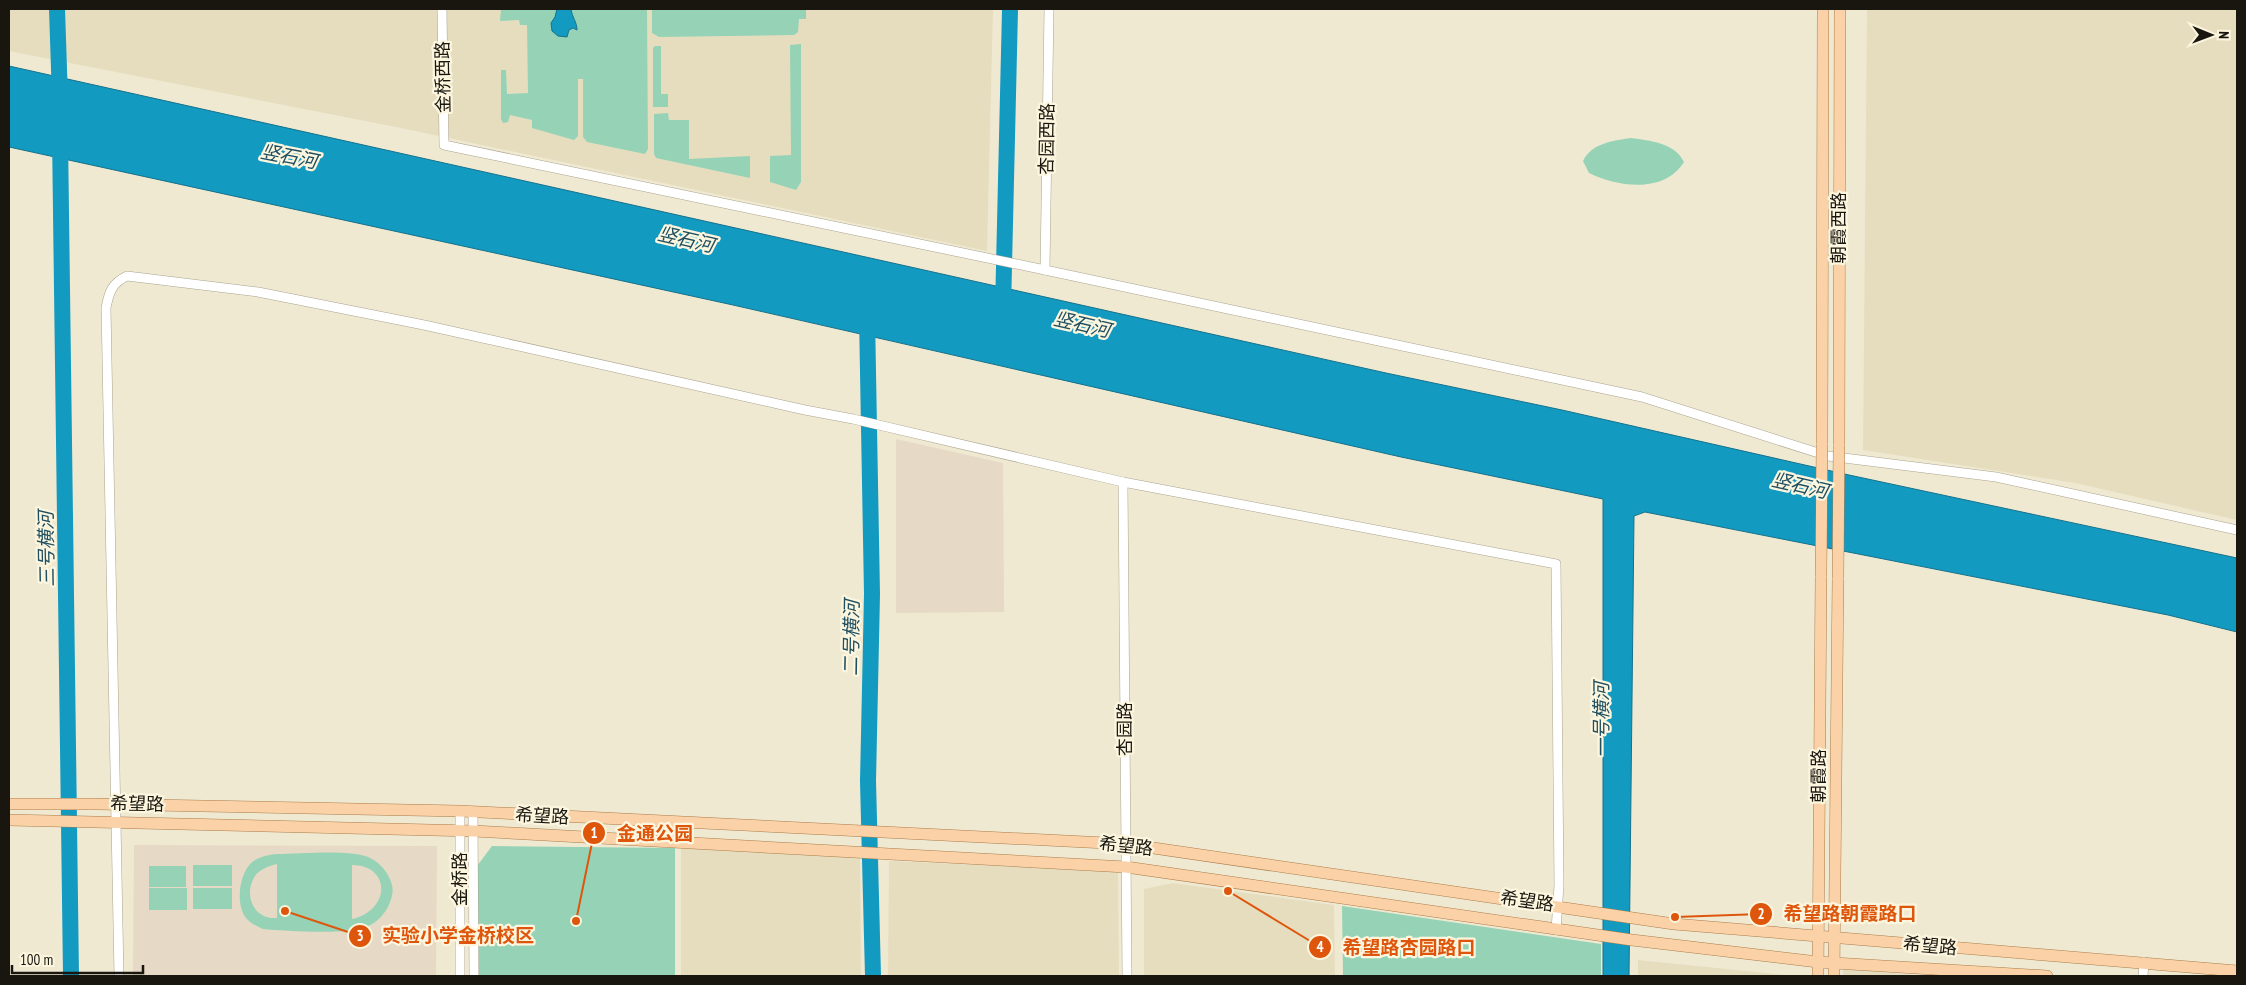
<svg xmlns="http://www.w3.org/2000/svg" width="2246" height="985" viewBox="0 0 2246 985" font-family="'PT Sans Narrow','Noto Sans SC',sans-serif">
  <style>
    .built { fill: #e6ddbf }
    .education { fill: #e6d9c5 }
    .green { fill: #96d3b6; fill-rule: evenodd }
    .water { fill: #139ac1; stroke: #15728c }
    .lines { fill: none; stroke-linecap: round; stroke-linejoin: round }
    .river { stroke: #139ac1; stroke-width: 16 }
    .minor-casing { stroke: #aaa38e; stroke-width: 10 }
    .major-casing { stroke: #aa7d4b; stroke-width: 12 }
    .minor { stroke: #fff; stroke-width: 9 }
    .major { stroke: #fbd2a7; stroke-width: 11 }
    .major-bridge-casing { stroke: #aa7d4b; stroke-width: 12; stroke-linecap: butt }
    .major-bridge { stroke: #fbd2a7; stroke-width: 11 }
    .labels { text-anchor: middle; stroke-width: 4.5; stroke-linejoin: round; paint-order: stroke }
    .street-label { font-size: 18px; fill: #19160f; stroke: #fdf6df }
    .water-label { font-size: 19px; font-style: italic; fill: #1f4f61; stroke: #fdf6df }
    .leader { fill: none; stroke: #de560c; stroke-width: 2 }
    .callout-dot { fill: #de560c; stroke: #fdf6df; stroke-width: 2 }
    .mark-label { font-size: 15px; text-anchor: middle; font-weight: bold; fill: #fff }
    .callout-label { font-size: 19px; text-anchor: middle; font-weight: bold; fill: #de560c; stroke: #fdf6df; stroke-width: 4.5; stroke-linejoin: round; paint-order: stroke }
  </style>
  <rect width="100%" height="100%" fill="#f0e9d2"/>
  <g class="built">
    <path d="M9,9H993L987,251L401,128L9,51Z"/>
    <path d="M1867,9H2237V520L2075,483L1863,450Z"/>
    <path d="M681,847L860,855L861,976H681Z"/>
    <path d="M889,861L1118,871L1119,976H888Z"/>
    <path d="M1173,883L1334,905L1335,976H1144V889Z"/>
    <path d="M1638,960L1795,976H1638Z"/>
    <path d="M1843,969L1932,976H1843Z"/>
  </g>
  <g class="education">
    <path d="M896,439L1003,463L1004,612L896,613Z"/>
    <path d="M134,845L437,846L436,976H133Z"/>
  </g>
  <g class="green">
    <path d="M501,9H647L648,149L645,154L587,142L583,137V79H578V136L574,140L532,128V120L510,115L508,122L503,123L501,119V70H506L507,94L528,93L527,25H520L519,20L500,21Z"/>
    <path d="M652,9H806V19H799L798,32L794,35L659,37L652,33Z"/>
    <path d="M801,44V182L796,190L770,182V156L791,155L790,45Z"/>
    <path d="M655,46H661V94H668V107H653V48Z"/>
    <path d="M668,113L669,120H689V159L750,156V178L656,158L654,154V114Z"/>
    <path d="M1631,138C1650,141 1674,142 1684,162C1664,194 1618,187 1589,173L1583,161C1592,143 1612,141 1631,138Z"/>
    <path d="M492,846L675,848V976H477V866Z"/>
    <path d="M277,854C301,854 347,849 368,857C380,862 389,873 392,885C394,893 391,900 388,907C383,916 376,923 366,927C348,935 285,931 263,929C257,926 251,924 247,919C235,906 239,875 251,863C257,857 268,855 277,854ZM277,864V918C253,920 243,894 255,876C260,869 269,866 277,864ZM352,865C391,865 391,910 352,919Z"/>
    <rect x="193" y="865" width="39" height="21"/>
    <rect x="149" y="866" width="37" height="21"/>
    <rect x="149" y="888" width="38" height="22"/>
    <rect x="193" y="888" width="39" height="21"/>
    <path d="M1342,906L1601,944V976H1343Z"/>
  </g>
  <g class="water">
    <path d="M557,9H571C572,17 577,22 577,30L573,28L569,30L567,37L558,36L552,31L551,23L555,17Z"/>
    <path d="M9,66L1386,373L1562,410L1849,475L2237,558V632L2168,615L1645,512L1634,516L1629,976H1603V499L1401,457L733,305L9,147Z"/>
  </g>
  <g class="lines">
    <g class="river">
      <path d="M57,9L60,99"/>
      <path d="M60,136L71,976"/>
      <path d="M1003,309L1010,9"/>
      <path d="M867,316L872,594L868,781L873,976"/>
    </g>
    <g class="minor-casing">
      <g id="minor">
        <path d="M442,9L444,145L1045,270L1642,397L1828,456L1996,477L2237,530"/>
        <path d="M1045,270L1049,9"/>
        <path d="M1123,482L1127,976"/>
        <path d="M460,811V976"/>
        <path d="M473,812L474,976"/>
        <path d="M119,976L106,308C109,292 112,283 127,276L258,292L424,325L805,410L853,419L1123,482L1556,564L1559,885L1556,930"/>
        <path d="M2143,976L2144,962"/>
      </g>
    </g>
    <g class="major-casing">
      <g id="major">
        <path d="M1822,445L1823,9"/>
        <path d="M1839,446L1840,9"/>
        <path d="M9,804H98L460,811L1126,844L1674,924L2237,971"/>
        <path d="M9,820L474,831L1126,867L1632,940L1818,962L2047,976"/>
        <path d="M1818,976L1821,576"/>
        <path d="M1834,976L1838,578"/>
      </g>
    </g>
    <use href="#minor" class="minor"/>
    <use href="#major" class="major"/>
    <g class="major-bridge-casing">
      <g id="major-bridge">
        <path d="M1821,576L1822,445"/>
        <path d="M1838,578L1839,446"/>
      </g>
    </g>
    <use href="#major-bridge" class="major-bridge"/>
  </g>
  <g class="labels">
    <g class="street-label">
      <text transform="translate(443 77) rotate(-91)" y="6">金桥西路</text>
      <text transform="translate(1047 139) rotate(-89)" y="6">杏园西路</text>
      <text transform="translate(1839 228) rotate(-90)" y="6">朝霞西路</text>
      <text transform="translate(1125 729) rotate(-90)" y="6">杏园路</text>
      <text transform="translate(1819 776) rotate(-90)" y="6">朝霞路</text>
      <text transform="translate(137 804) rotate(1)" y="6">希望路</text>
      <text transform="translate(542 816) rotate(3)" y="6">希望路</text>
      <text transform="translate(1126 846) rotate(6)" y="6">希望路</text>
      <text transform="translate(460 879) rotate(-90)" y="6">金桥路</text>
      <text transform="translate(1527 901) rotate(8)" y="6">希望路</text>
      <text transform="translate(1930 946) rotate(5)" y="6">希望路</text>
    </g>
    <g class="water-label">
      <text transform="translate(289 156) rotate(11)" y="7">竖石河</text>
      <text transform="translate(686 239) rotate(13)" y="7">竖石河</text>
      <text transform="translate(1082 324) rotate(13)" y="7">竖石河</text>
      <text transform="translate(1800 485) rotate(13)" y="7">竖石河</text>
      <text transform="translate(46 549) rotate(-91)" y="7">三号横河</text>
      <text transform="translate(851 638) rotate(-89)" y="7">二号横河</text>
      <text transform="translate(1601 720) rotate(-90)" y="7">一号横河</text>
    </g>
  </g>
  <path class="leader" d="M576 921L594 833M1675 917L1761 914M285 911L360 936M1228 891L1320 947"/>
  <g class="callout-dot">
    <circle cx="576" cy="921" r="5"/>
    <circle cx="1675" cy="917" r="5"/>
    <circle cx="285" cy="911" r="5"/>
    <circle cx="1228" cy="891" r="5"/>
    <circle cx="594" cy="833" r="12"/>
    <circle cx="1761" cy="914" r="12"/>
    <circle cx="360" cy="936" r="12"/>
    <circle cx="1320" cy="947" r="12"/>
  </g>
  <g class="mark-label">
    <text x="594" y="838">1</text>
    <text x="1761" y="919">2</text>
    <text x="360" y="941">3</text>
    <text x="1320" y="952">4</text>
  </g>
  <g class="callout-label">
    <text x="655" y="840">金通公园</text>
    <text x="1850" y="920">希望路朝霞路口</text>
    <text x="458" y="942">实验小学金桥校区</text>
    <text x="1409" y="954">希望路杏园路口</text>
  </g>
  <rect width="2246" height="985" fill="none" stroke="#19160f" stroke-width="20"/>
  <g transform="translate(2211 35) rotate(91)" stroke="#fdf6df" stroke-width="4" paint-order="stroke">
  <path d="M0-4L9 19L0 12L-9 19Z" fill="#19160f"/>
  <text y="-8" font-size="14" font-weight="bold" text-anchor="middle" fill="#19160f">N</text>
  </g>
  <path d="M12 965v8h131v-8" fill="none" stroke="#19160f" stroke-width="2.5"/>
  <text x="20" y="965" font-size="15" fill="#19160f" stroke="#fdf6df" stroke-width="4" paint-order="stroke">100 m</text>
</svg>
